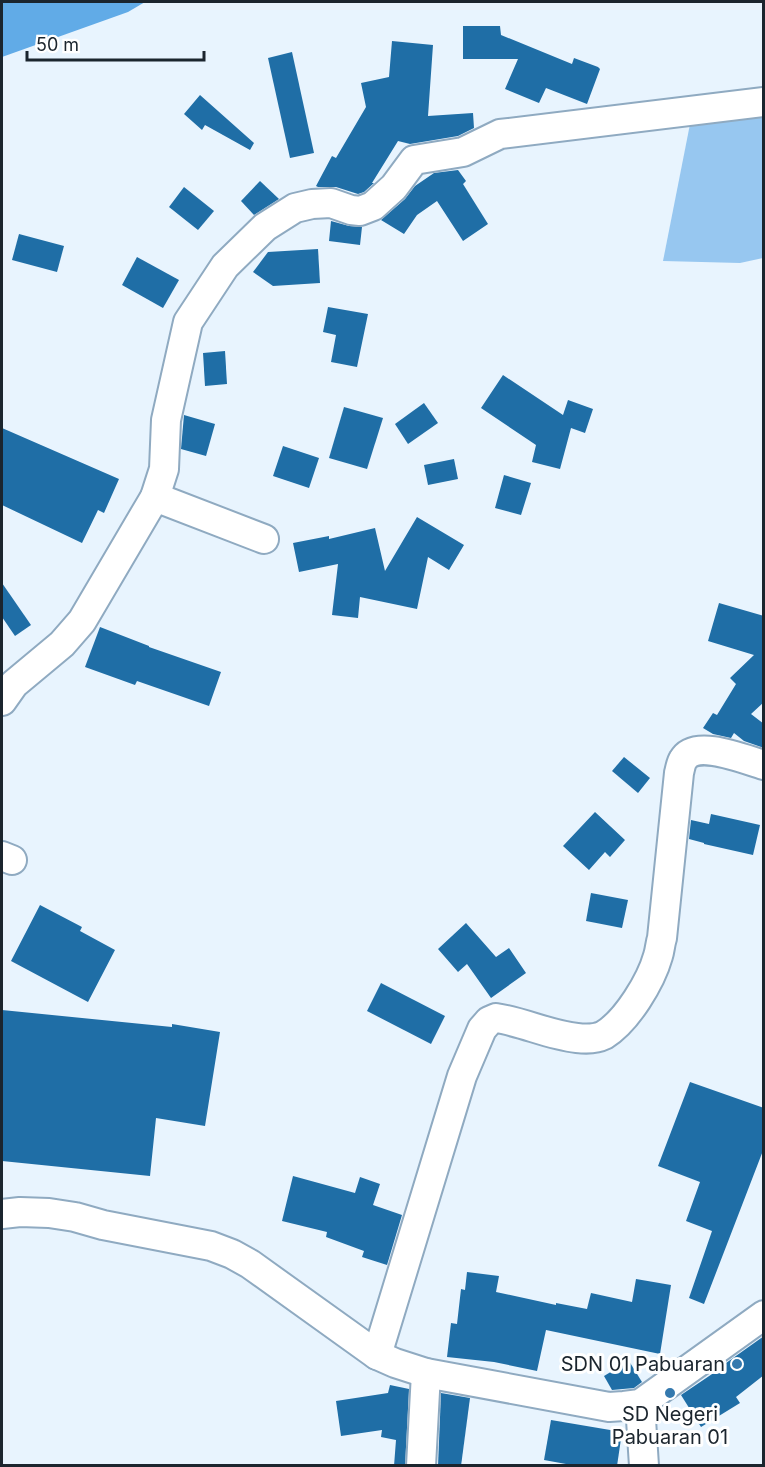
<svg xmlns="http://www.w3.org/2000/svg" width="765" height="1467" viewBox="0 0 765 1467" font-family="Inter,sans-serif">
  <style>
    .green { fill: #97c7f0 }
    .water { fill: #61abe7 }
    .building { fill: #1f6ea6 }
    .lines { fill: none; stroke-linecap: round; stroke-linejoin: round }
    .minor-casing { stroke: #8faac1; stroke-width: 32 }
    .minor { stroke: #fff; stroke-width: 28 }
    .poi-dot { fill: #3479ae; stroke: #fff; stroke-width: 2 }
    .labels { text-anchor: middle; stroke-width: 6; stroke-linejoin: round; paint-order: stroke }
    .poi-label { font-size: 20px; fill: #1b252e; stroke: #fff; text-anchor: end }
  </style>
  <rect width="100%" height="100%" fill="#e8f4fe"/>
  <path class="green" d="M763,111V258L740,263L663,261L692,114Z"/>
  <path class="water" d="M2,2H145L128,12L2,57Z"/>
  <g class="building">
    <path d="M463,26H500L501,35L572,64L574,58L598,67L600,69L587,104L546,88L539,103L505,89L518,59H463Z"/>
    <path d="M392,41L433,45L428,116L473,113L474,128L458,136L410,144L398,141L372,183H374L364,192L358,194L336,187H318L316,186L332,156L336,158L366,107L361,83L389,77Z"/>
    <path d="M292,52L314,153L290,158L268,58Z"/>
    <path d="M200,95L254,143L250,150L205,125L202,130L184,114Z"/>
    <path d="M458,170L466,181L463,184L488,224L463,241L437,201L417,215L404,234L381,220L405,199L415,186L434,173Z"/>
    <path d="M260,181L279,199L254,215L241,201Z"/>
    <path d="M184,187L214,211L198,230L169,207Z"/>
    <path d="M331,221L349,226L362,227L360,245L329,241Z"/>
    <path d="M19,234L64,246L57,272L12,260Z"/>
    <path d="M318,249L320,283L273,286L253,272L268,252Z"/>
    <path d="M137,257L179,280L163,308L122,285Z"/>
    <path d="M328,307L368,314L357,367L331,362L336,335L323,332Z"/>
    <path d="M225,351L227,384L205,386L203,353Z"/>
    <path d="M503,375L563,415L568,400L593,409L585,433L571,428L560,469L532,462L536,445L481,408Z"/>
    <path d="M424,403L438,423L408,444L395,424Z"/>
    <path d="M344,407L383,418L367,469L329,458Z"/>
    <path d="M184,415L215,424L206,456L181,449Z"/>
    <path d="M2,428L119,479L104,513L98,510L82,543L2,505Z"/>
    <path d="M283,446L319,458L309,488L273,476Z"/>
    <path d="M454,459L458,479L428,485L424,465Z"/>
    <path d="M504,475L531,483L521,515L495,508Z"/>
    <path d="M417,517L464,545L449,570L428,557L417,609L360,597L358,618L332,615L338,564L299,572L293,543L329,536V539L375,528L385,571Z"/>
    <path d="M2,583L31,625L15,636L2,617Z"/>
    <path d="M719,603L764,616V702L751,714L764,724V748L744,741L734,733L731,738L713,734L703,728L713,713L717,715L736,684L730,678L754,655L708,641Z"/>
    <path d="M100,627L149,646V647L221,672L209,706L137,681L135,685L85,667Z"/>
    <path d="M624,757L650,778L638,793L612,771Z"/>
    <path d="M595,812L625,840L610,857L605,852L589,870L563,846Z"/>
    <path d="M711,814L760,825L753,855L704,844V843L689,839L691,820L709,824Z"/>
    <path d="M591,893L628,900L622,928L586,921Z"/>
    <path d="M40,905L82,927L80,931L115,950L88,1002L11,961Z"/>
    <path d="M466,923L496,957L509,948L526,973L491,998L467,964L458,972L438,949Z"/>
    <path d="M381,983L445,1016L431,1044L367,1011Z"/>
    <path d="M2,1010L172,1027V1024L220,1032L205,1126L156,1118L150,1176L2,1161Z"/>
    <path d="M690,1082L764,1108V1148L704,1304L689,1298L712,1231L686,1221L700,1182L658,1166Z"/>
    <path d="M293,1176L355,1193L360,1177L380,1184L373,1205L402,1215L387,1265L362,1257L364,1251L326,1237L327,1232L282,1221Z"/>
    <path d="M467,1272L499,1276L496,1292L556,1305V1303L587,1309L591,1293L632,1302L636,1279L671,1285L660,1354L546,1330L537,1371L494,1362L447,1357L451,1323L457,1324L461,1289L465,1290Z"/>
    <path d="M764,1336V1375L736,1397L740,1403L701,1427L681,1395L721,1368H719Z"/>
    <path d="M629,1361L642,1382L634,1388L612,1390L604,1376Z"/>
    <path d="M390,1385L409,1389L405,1466H394L396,1440L381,1437L382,1430L341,1436L336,1401L388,1393Z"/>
    <path d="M441,1393L470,1398L461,1466H438Z"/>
    <path d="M551,1420L622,1432L617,1466H577L544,1460Z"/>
  </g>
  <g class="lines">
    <g class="minor-casing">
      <g id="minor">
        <path d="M155,497L264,539"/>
        <path d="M2,701L14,684L62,644L82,621L155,497L164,469L166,420L188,322L225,266L265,227L295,208L312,204L331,203L351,210L360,211L373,206L394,187L414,160L463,152L500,134L764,102"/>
        <path d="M2,856L12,860"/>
        <path d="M2,1214L20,1212L49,1213L75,1217L103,1225L211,1246L232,1254L250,1264L377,1355L395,1363L426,1373L609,1407L624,1406L640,1404L764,1315"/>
        <path d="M377,1355L462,1076L482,1029L489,1021L496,1018C523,1022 549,1035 577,1038C585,1039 596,1039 604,1035C627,1021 651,981 658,956C660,950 660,944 662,938L679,773C680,769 681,763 683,760C695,738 746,760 764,765"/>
        <path d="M640,1404L644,1466"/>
        <path d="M421,1466L426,1373"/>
      </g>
    </g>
    <use href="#minor" class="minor"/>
  </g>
  <g class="poi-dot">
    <circle cx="737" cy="1364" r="6"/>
    <circle cx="670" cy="1393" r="6"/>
  </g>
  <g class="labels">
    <g class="poi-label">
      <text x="725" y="1371">SDN 01 Pabuaran</text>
      <text x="670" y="1421" text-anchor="middle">SD Negeri<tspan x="670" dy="23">Pabuaran 01</tspan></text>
    </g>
  </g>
  <rect width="765" height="1467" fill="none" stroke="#1b252e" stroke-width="6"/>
  <path d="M27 51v9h177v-9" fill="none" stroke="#1b252e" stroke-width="3"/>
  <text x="36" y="51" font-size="18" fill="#1b252e" stroke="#ffffff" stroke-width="4.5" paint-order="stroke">50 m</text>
</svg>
